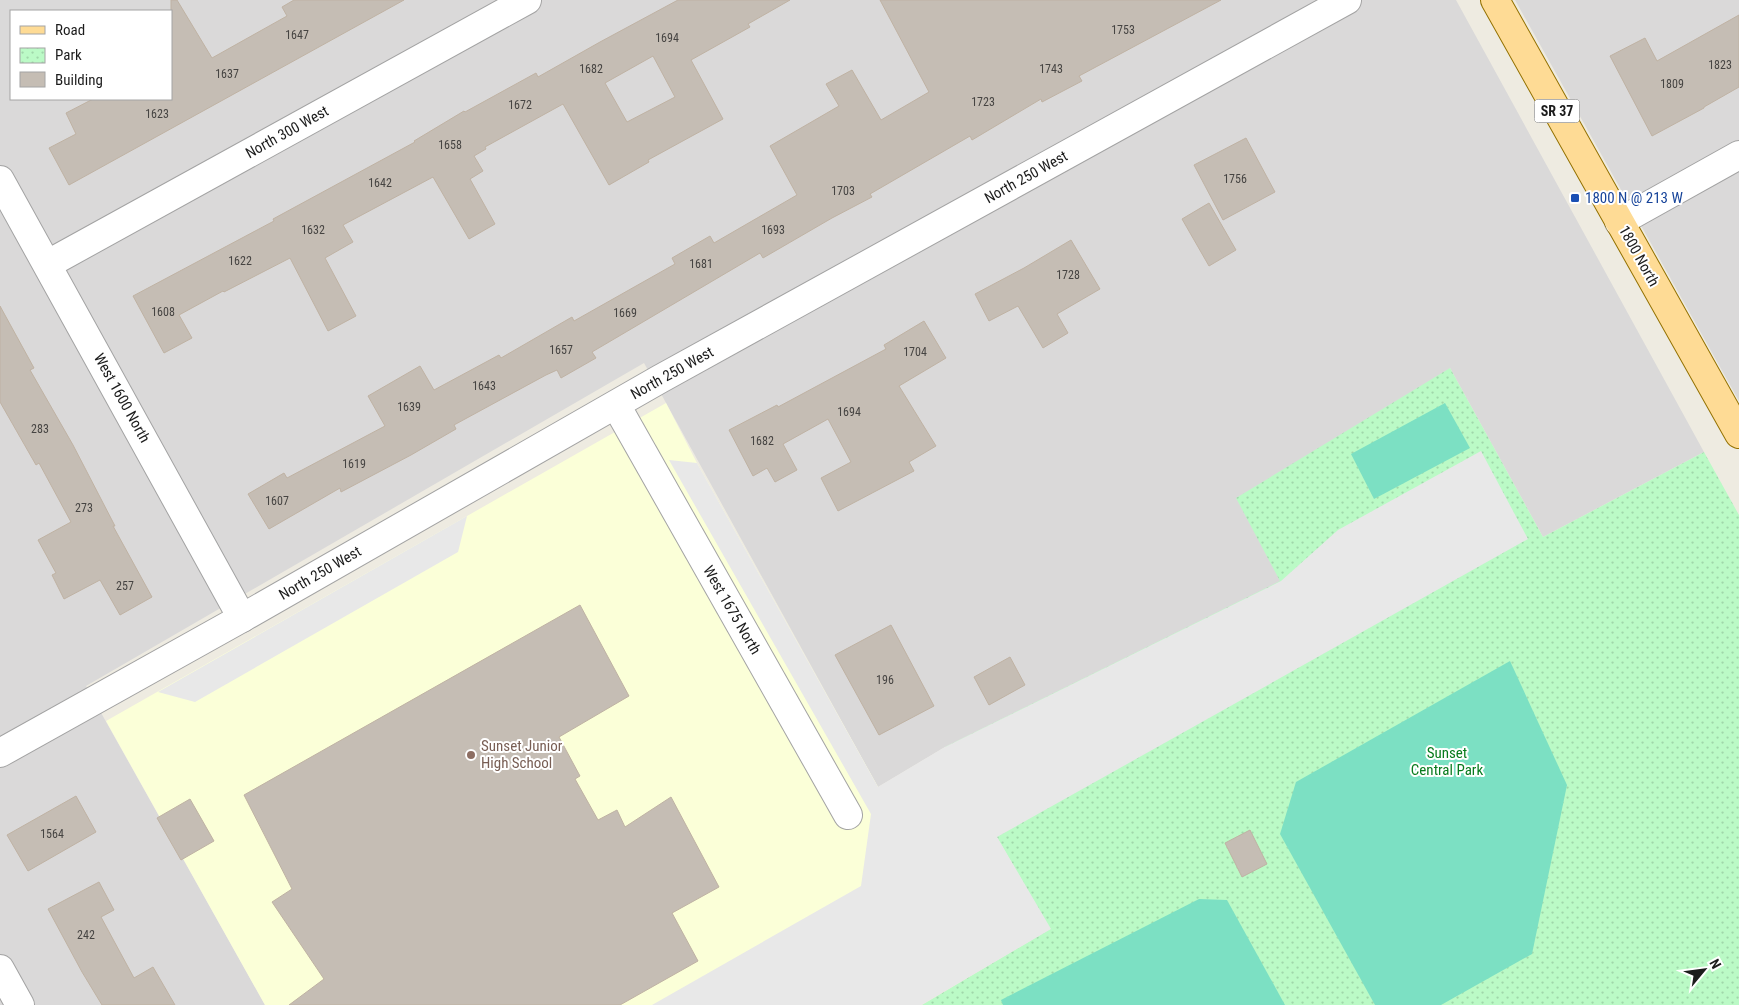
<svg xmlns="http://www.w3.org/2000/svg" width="1739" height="1005" viewBox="0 0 1739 1005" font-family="'Roboto Condensed',sans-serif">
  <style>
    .residential { fill: #dad9d9; fill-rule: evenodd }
    .education { fill: #fbffd8 }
    .park { fill: url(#park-dots) }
    .pitch { fill: #7ce0c3 }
    .parking { fill: #e8e8e8 }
    .building { fill: #c5bdb4; stroke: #bfb2a3; fill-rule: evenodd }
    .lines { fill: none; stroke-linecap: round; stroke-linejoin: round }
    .minor-casing { stroke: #a3a3a3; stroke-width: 30 }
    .primary-casing { stroke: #937100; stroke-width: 30 }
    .minor { stroke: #fff; stroke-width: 28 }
    .primary { stroke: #fedb95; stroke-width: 28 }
    .transit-dot { fill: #1a4fb4; stroke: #fff; stroke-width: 2 }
    .education-dot { fill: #8d6e63; stroke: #fff; stroke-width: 2 }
    .labels { text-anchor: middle; stroke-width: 4; stroke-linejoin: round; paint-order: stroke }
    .number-label { font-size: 12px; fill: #464442 }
    .shield { fill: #fff; stroke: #606060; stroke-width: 1 }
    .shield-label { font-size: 14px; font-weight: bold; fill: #1c1c1c }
    .street-label { font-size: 15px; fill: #1c1c1c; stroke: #fff }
    .transit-label { font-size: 15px; fill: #164399; stroke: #fff; text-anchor: start }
    .education-label { font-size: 15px; fill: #785e54; stroke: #fff; text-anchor: start }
    .park-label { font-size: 15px; fill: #087b1d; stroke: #fff }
  </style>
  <defs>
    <pattern id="park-dots" width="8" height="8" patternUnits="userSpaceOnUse" patternTransform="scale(1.25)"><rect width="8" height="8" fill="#bbfac6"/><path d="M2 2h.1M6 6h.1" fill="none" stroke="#a0d6aa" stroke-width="1.8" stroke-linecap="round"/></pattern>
  </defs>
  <rect width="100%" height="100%" fill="#eeebe1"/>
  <g class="residential">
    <path d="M0,0H1456L1704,452L1543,537L1450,368L1281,581L945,747L878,787L644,363L86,686L265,1005H0ZM11,11H171V99H11Z"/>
    <path d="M1515,0H1739V401Z"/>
  </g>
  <path class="education" d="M666,403L697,463L878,787L921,1005H265L106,721Z"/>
  <path class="park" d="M1450,368L1543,537L1704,452L1739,515V1005H922L1050,929L945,747L1280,581L1236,498Z"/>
  <g class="pitch">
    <path d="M1445,403L1470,448L1374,499L1351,454Z"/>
    <path d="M1510,661L1567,785L1532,954L1441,1005H1375L1280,834L1296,782Z"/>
    <path d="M1199,899L1227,900L1285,1005H1003L1001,1000Z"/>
  </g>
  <g class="parking">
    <path d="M1481,451L1528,539L997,837L1051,929L921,1005H652L861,886L871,814L669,460L697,463L878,787L945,747L1281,581L1338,530Z"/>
    <path d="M467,516L458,552L195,702L158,692Z"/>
  </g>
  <g class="building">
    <path d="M171,0H177L212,58L287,16L282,7L294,0H404L69,185L49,148L76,134L66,113L93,99H171Z"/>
    <path d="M678,0H790L748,24L750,27L691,60L723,119L648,160L649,162L609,185L563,104L485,147L486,149L474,156L483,171L470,179L495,224L469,239L433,177L343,225L353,242L325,258L356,316L328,331L290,258L224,292L223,291L179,315L192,338L164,353L133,296L274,221L273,219L415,142L414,141L464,111L465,112L536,73L538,77L600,42ZM653,56L675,97L627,122L605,83Z"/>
    <path d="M880,0H1221L1079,76L1082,81L1042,102L1041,99L972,140L970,136L870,194L872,197L832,218L763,258L760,253L592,352L596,358L561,378L557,370L546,375L454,425L456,429L411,455L341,492L340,488L269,529L248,494L284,473L287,478L385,426L368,396L420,366L434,390L499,355L501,358L572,317L574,321L675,264L672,258L710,236L714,243L797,195L770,146L839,106L826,84L852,70L881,120L929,92Z"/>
    <path d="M1739,15V87L1704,107V108L1652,136L1610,56L1645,38L1657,61Z"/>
    <path d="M1246,138L1275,192L1223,220L1194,165Z"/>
    <path d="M1209,203L1236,250L1209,266L1182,219Z"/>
    <path d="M1071,240L1100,289L1057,314L1068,333L1043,348L1018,306L989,321L975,294L1024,268Z"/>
    <path d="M0,306L34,368L30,370L73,445L115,526H113L152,597L120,615L100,580L64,599L52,575L56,573L38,540L71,522L39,463L36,465L0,402Z"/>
    <path d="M924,321L946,358L899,386L936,446L909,462L914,471L838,511L821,478L851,462L828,419L783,444L797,470L775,482L767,468L753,476L729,430L777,405L778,407L886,349L884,345Z"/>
    <path d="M580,605L629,696L559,737L580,776L575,779L598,820L617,810L625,827L671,797L719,887L672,913L698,961L620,1005H289L324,979L272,902L292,889L244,795Z"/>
    <path d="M891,625L934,706L879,735L835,655Z"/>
    <path d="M1010,657L1025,685L989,705L974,677Z"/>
    <path d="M76,796L96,832L28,871L7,835Z"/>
    <path d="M190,799L214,841L181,860L157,818Z"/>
    <path d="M1250,830L1267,864L1242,877L1225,843Z"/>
    <path d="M99,882L114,910L101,917L134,978L153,967L175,1005H102L82,972L48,909Z"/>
  </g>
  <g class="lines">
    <g class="minor-casing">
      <g id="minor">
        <path d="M0,180L242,618"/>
        <path d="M1619,222L1739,155"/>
        <path d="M48,264L527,0"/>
        <path d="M616,405L848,815"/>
        <path d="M0,753L242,618L660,379L1347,0"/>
        <path d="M0,969L20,1005"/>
      </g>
    </g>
    <g class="primary-casing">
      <path id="primary" d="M1495,0L1739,434"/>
    </g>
    <use href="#minor" class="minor"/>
    <use href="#primary" class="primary"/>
  </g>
  <rect class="transit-dot" x="1570" y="193" width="10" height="10" rx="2.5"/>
  <circle class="education-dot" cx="471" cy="755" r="5"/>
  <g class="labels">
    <g class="number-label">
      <text x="1123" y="34">1753</text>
      <text x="297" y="39">1647</text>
      <text x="667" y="42">1694</text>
      <text x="1720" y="69">1823</text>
      <text x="591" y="73">1682</text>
      <text x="1051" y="73">1743</text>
      <text x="227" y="78">1637</text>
      <text x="1672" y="88">1809</text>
      <text x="983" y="106">1723</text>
      <text x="520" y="109">1672</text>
      <text x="157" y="118">1623</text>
      <text x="450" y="149">1658</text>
      <text x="1235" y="183">1756</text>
      <text x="380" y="187">1642</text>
      <text x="843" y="195">1703</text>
      <text x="313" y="234">1632</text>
      <text x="773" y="234">1693</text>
      <text x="240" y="265">1622</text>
      <text x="701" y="268">1681</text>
      <text x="1068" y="279">1728</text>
      <text x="163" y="316">1608</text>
      <text x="625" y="317">1669</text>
      <text x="561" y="354">1657</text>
      <text x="915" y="356">1704</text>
      <text x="484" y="390">1643</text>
      <text x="409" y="411">1639</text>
      <text x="849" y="416">1694</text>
      <text x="40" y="433">283</text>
      <text x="762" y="445">1682</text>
      <text x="354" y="468">1619</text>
      <text x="277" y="505">1607</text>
      <text x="84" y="512">273</text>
      <text x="125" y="590">257</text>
      <text x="885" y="684">196</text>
      <text x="52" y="838">1564</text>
      <text x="86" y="939">242</text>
    </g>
    <rect class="shield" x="1534.5" y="99.5" width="45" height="23" rx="4"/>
    <g class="shield-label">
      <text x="1557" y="116">SR 37</text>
    </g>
    <g class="street-label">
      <text transform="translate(287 132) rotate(-29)" y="5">North 300 West</text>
      <text transform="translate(1026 177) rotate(-29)" y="5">North 250 West</text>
      <text transform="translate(1639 256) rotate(61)" y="5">1800 North</text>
      <text transform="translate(672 373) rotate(-29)" y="5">North 250 West</text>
      <text transform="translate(122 398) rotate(61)" y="5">West 1600 North</text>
      <text transform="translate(320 573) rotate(-30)" y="5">North 250 West</text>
      <text transform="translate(732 610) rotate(60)" y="5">West 1675 North</text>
    </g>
    <g class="transit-label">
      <text x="1585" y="203">1800 N @ 213 W</text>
    </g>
    <g class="education-label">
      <text x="481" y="751">Sunset Junior<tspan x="481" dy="17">High School</tspan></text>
    </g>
    <g class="park-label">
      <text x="1447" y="758">Sunset<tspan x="1447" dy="17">Central Park</tspan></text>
    </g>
  </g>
  <rect x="10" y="10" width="162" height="90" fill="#ffffff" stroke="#a4a4a4"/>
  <rect x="20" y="26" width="25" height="8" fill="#fedb95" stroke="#a4a4a4"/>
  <text x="55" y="35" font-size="15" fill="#1c1c1c">Road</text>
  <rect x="20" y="48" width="25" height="15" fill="url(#park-dots)" stroke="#a4a4a4"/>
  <text x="55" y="60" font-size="15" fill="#1c1c1c">Park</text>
  <rect x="20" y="72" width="25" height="15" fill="#c5bdb4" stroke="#a4a4a4"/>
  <text x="55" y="85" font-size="15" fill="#1c1c1c">Building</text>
  <g transform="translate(1704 970) rotate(61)" stroke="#ffffff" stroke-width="4" paint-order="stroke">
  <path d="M0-4L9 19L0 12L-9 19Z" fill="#1c1c1c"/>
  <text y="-8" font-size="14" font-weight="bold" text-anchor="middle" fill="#1c1c1c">N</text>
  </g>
</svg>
